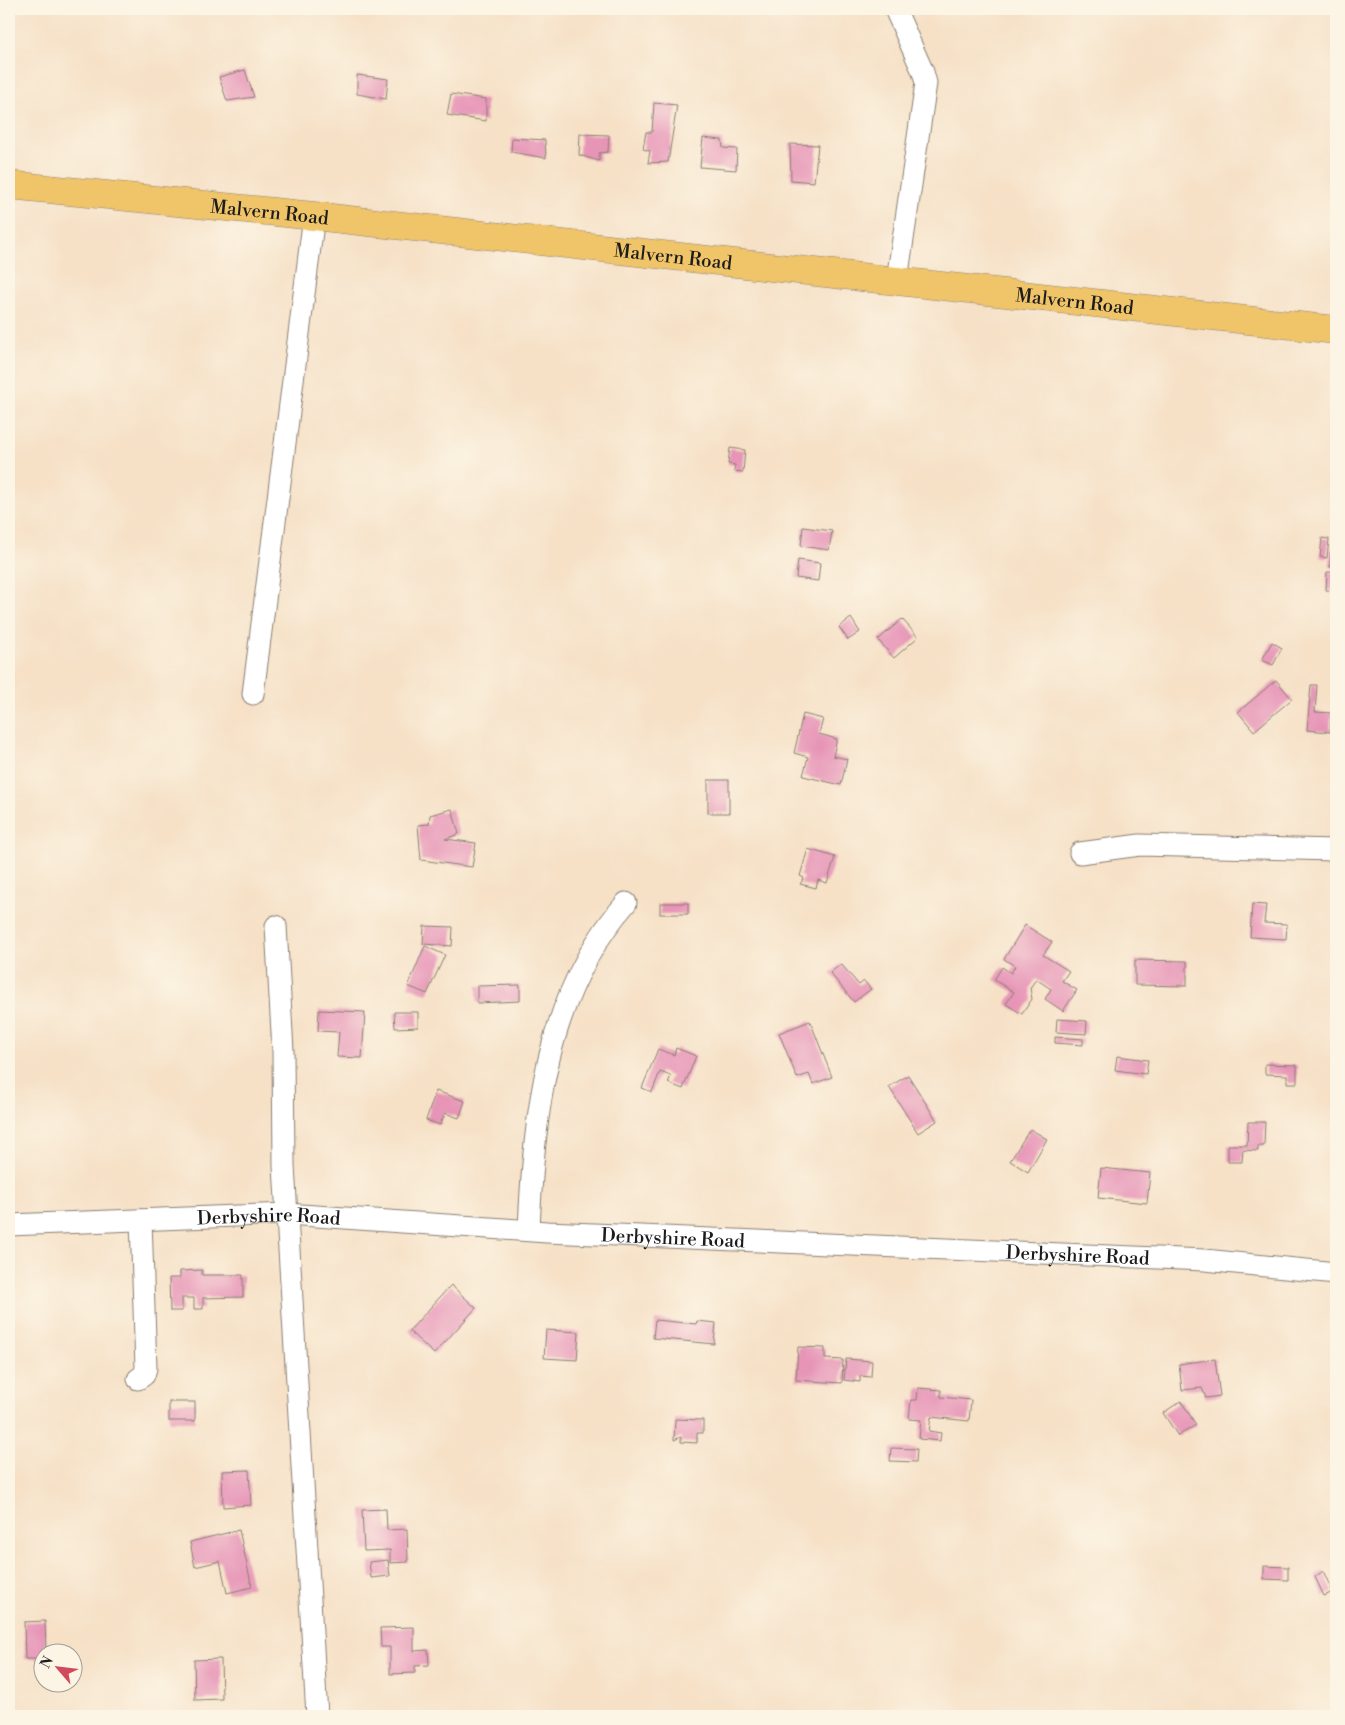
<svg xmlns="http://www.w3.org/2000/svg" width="1345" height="1725" viewBox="0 0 1345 1725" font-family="'Libre Bodoni',serif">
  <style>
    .building { fill: #e795b7 }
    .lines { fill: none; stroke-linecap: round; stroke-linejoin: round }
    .minor-casing { stroke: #897e72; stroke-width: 23 }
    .major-casing { stroke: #897e72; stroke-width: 29 }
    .minor { stroke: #fff; stroke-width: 21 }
    .major { stroke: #f0c469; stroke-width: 28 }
    .labels { text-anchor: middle; stroke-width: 5; stroke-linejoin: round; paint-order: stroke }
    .street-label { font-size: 19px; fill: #1c1c1c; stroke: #fcf5e5 }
  </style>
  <rect width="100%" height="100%" fill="#fcf5e5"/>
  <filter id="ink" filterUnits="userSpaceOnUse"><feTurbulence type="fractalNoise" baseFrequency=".02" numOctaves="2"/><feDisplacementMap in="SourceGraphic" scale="10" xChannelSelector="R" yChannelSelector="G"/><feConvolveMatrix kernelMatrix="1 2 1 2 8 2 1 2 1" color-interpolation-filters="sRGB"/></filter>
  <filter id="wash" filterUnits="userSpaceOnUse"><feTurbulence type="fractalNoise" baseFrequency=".0096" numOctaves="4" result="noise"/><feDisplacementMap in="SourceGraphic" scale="20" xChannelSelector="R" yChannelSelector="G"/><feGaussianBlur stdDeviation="1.12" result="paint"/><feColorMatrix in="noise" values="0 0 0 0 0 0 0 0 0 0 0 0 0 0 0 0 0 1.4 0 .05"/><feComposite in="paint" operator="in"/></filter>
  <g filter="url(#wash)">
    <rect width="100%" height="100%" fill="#f6e1c7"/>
    <g id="blocks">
      <g class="building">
        <path d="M245,70L254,97L227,101L219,77Z"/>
        <path d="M357,75L388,79L386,99L357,94Z"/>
        <path d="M451,94L486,99V121L447,115Z"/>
        <path d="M654,103L677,105L668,162L648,163L650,151L643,149L646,132H652Z"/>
        <path d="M580,134L609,135L608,152L599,153V161L579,155Z"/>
        <path d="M512,138L545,140L546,158L511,152Z"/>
        <path d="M703,138L722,140L723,148L737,149L736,170L700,167Z"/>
        <path d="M790,144L818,145L814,182L791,180Z"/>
        <path d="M730,448L745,450L743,472L734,471L735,465L728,464Z"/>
        <path d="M803,527L832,531L829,550L801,546Z"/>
        <path d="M1322,538L1329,539L1327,558L1320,557Z"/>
        <path d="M1331,550H1336V568L1330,567Z"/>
        <path d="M798,560L820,563L818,581L796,578Z"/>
        <path d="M1327,572H1336V591L1326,590Z"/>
        <path d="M851,618L860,632L848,640L839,627Z"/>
        <path d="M902,619L918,637L894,658L878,640Z"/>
        <path d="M1272,642L1282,648L1273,665L1262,660Z"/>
        <path d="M1276,680L1292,699L1254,731L1238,712Z"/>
        <path d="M1311,685H1317L1315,712L1332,713L1330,732L1307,730Z"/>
        <path d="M803,714L823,719L819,734L837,739L833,756L847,759L841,785L803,776L808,757L794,753Z"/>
        <rect x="708" y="780" width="21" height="33"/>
        <path d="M452,809L459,834L445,839L476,843L472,867L421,860L418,825L429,824L430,815Z"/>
        <path d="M808,849L835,857L827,883L818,880L816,888L800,884L804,878L800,876Z"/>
        <rect x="660" y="903" width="28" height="11"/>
        <path d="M1252,904L1266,905L1264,923L1287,924L1286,939L1250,937Z"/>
        <path d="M1025,925L1052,942L1043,955L1069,971L1062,981L1077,990L1063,1011L1045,999L1051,989L1036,979L1030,988L1032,999L1022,1014L1006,1004L1014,992L994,980L1002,967L1011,973L1015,966L1004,959Z"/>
        <path d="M424,926L453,927L452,946L423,944Z"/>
        <path d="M425,946L445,955L427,994L408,986Z"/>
        <path d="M1135,960L1187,961V986L1135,985Z"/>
        <path d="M841,964L859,985L864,981L871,989L854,1002L830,973Z"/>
        <path d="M520,985V1001L477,1003V986Z"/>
        <path d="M319,1010L365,1012L362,1058L337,1057L339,1032L318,1031Z"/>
        <path d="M394,1012H418V1027L395,1028Z"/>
        <path d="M1057,1019L1087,1021L1086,1034L1056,1032Z"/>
        <path d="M810,1021L832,1077L813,1084L809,1074L797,1078L779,1033Z"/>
        <path d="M1055,1037L1083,1039V1045L1055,1043Z"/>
        <path d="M676,1048L696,1056L683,1089L668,1083L671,1076L660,1072L652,1092L642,1088L658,1049L674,1055Z"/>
        <path d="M1117,1056L1148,1060L1146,1074L1115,1070Z"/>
        <path d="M1265,1064L1297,1065V1083H1287V1075L1265,1074Z"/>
        <path d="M908,1075L937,1121L918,1133L889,1087Z"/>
        <path d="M436,1091L465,1101L459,1118L445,1113L440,1125L426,1120Z"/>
        <path d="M1248,1122H1265L1264,1146H1258V1151L1243,1150L1242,1162H1228V1145H1247Z"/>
        <path d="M1030,1129L1047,1139L1028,1172L1010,1161Z"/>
        <path d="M1101,1168L1150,1173L1147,1203L1098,1198Z"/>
        <path d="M202,1270V1275H243V1297L203,1298V1309H194V1298H182V1311H170L169,1278H180V1271Z"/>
        <path d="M451,1285L476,1308L434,1354L409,1331Z"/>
        <path d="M655,1320L696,1324L697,1321L716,1323L714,1344L653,1338Z"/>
        <path d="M546,1330L579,1332L577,1360L544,1358Z"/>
        <path d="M798,1347L825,1348V1359L843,1360L842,1383L796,1380Z"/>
        <path d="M846,1359L872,1361L871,1377L860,1376V1382L844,1380Z"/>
        <path d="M1215,1359L1220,1396L1206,1398L1202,1388L1182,1390L1179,1364Z"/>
        <path d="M918,1388L941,1390V1397L971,1400L969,1421L931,1417L929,1431L941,1433L940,1441L919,1439L921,1420L909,1419L911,1400H917Z"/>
        <path d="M1181,1401L1196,1425L1178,1436L1163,1413Z"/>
        <rect x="169" y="1402" width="26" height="19"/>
        <path d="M675,1419L703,1420V1433H697V1443L681,1442V1437L674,1440Z"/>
        <path d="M891,1448L917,1449L916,1462L890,1461Z"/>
        <path d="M249,1470L251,1505L223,1507L222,1471Z"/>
        <path d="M386,1509L387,1530L407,1529L408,1562L390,1563V1550L364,1551L362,1510Z"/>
        <path d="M239,1530L252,1587L227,1593L220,1561L195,1567L190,1542Z"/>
        <path d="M388,1560L390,1576L371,1578L369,1562Z"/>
        <path d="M1264,1566L1288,1567V1580L1264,1579Z"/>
        <path d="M1323,1571L1333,1592L1324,1596L1315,1577Z"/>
        <path d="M45,1621L46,1652H42V1659H25L24,1622Z"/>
        <path d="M414,1627V1651L428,1650L429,1665L415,1666V1673L390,1674V1647H381L380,1628Z"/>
        <path d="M221,1659L222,1699L195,1700L194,1660Z"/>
      </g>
    </g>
  </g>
  <g filter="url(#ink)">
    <use href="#blocks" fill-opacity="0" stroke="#897e72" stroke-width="1"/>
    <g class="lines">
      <g class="minor-casing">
        <g id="minor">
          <path d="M895,9L923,72L926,83L897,280"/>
          <path d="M253,694L314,216"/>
          <path d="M1080,853L1140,845L1336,850"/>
          <path d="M276,926L283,1051L284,1166L317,1716"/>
          <path id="s1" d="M9,1225L287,1214L547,1232L1205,1260L1336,1273"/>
          <path d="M529,1230C534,1114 546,994 626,903"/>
          <path d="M138,1379L144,1375L146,1368L141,1220"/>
        </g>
      </g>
      <g class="major-casing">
        <g id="major">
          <path id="s2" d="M9,185L314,216L1336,330"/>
        </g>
      </g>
      <use href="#minor" class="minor"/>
      <use href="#major" class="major"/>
    </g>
  </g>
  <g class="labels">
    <g class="street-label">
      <text dy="7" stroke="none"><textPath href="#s2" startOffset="262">Malvern Road</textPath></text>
      <text dy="7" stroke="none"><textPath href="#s2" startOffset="668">Malvern Road</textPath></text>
      <text dy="7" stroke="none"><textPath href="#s2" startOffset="1072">Malvern Road</textPath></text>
      <text dy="7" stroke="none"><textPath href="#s1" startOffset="260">Derbyshire Road</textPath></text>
      <text dy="7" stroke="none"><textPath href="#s1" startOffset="665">Derbyshire Road</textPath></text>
      <text dy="7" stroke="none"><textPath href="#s1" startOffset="1070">Derbyshire Road</textPath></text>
    </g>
  </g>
  <rect width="1345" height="1725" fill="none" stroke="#fcf5e5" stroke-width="30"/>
  <g transform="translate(58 1668) rotate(298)"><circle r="24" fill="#fcf5e5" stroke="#a29e95"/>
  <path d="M0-4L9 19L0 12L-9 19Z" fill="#d1495b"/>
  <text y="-8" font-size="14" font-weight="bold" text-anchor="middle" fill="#1c1c1c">N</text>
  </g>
</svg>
